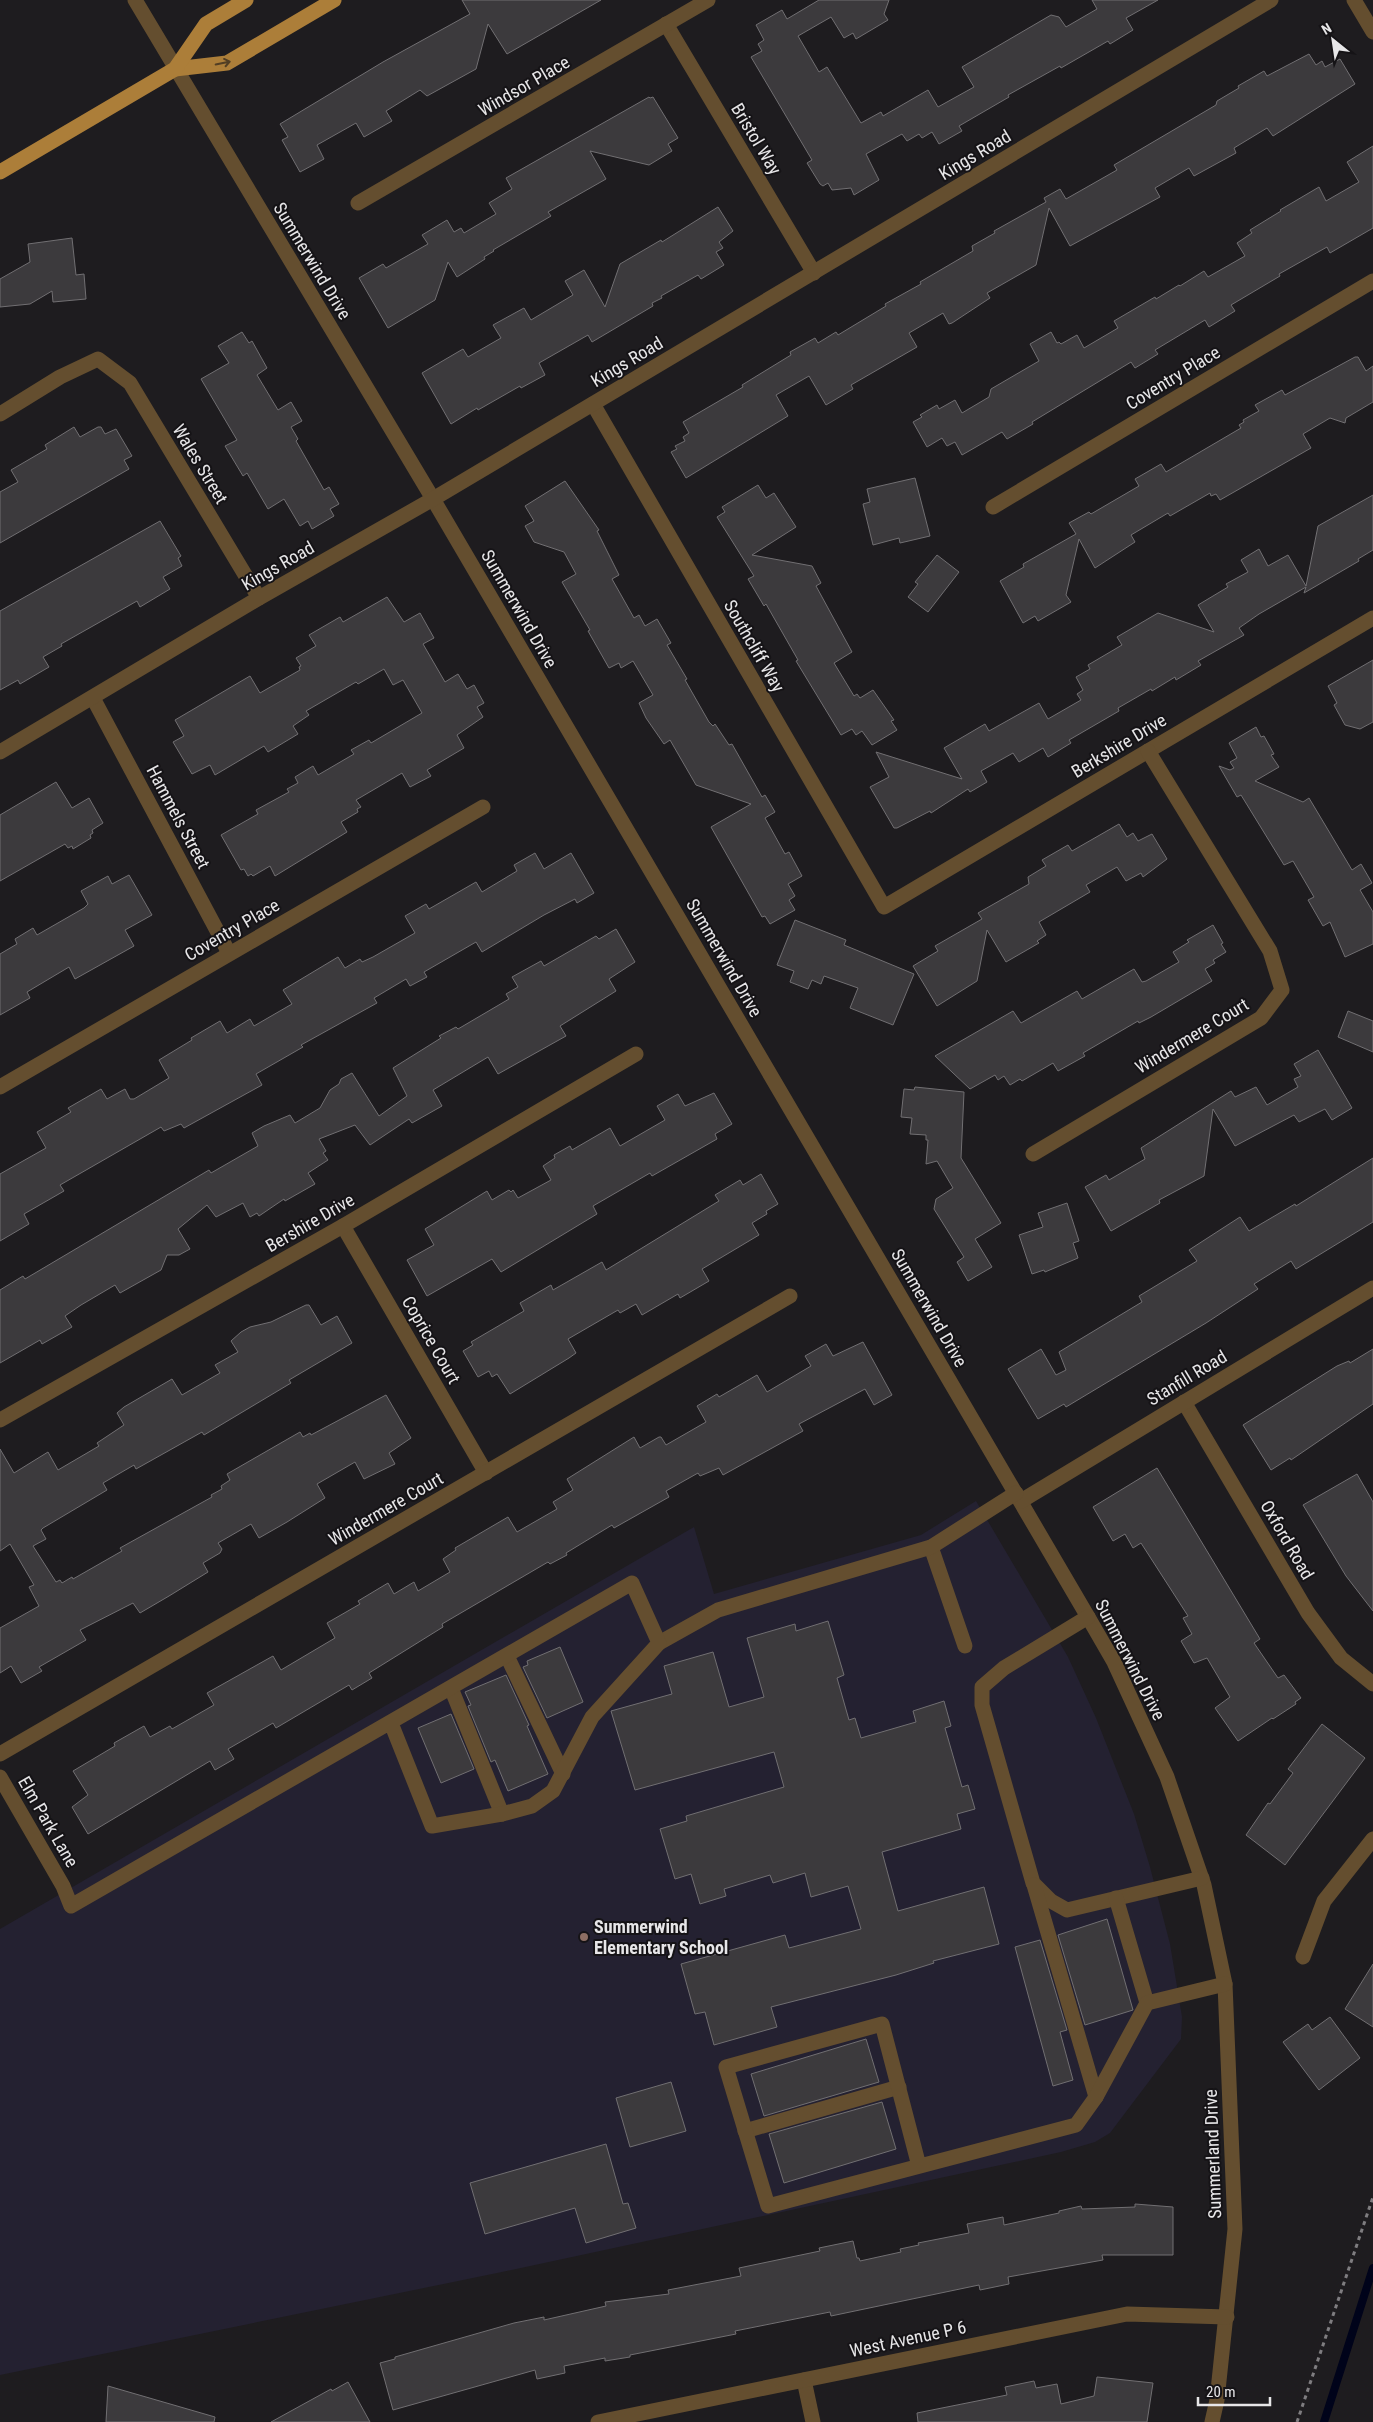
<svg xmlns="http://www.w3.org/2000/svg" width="1373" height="2422" viewBox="0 0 1373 2422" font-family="'Roboto Condensed',sans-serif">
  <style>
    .education { fill: #242131 }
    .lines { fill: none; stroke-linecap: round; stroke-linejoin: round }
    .stream { stroke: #00031a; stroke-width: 8 }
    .building { fill: #3c3a3d; stroke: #716f72 }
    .path { stroke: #7f7d80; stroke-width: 3; stroke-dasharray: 4 4; stroke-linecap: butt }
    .minor { stroke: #644e2f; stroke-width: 15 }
    .major { stroke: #ac7e39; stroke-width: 15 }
    .oneway { stroke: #513e24 }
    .education-dot { fill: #8d6e63; stroke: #151316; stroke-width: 2 }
    .labels { text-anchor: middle; stroke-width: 4; stroke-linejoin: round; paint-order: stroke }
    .street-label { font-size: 18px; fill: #e7e6e8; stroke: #151316 }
    .poi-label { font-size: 18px; font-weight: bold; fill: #e7e6e8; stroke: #151316; text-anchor: start }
  </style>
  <rect width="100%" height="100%" fill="#1e1c1f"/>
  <path class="education" d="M976,1501L1068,1657L1096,1718L1134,1814L1150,1867L1170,1944L1182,2017L1181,2039L1110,2133L1095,2142L1061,2152L497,2273L0,2375V1929L694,1527L714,1594L921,1535Z"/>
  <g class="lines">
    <path class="stream" d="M1324,2422L1373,2268"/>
  </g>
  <g class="building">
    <path d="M462,0H601L507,54L488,24L476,69L427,96L420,90L386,111L392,121L364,137L356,123L317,145L324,159L300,172L282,140L288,137L280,124L383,62L470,14Z"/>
    <path d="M819,0H889L884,14L888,20L856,39L853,33L844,38L831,17L798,36L819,72L827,67L861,123L881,112L883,116L928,90L938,107L974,87L962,67L1051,15L1059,17L1066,27L1097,9L1092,0H1158L1126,18L1133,30L1110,44L1108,41L1061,68L1060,66L1008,95L1009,97L959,126L962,131L939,144L932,132L922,138L919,134L907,141L902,134L866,154L879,180L854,195L851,188L832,190L828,183L823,186L820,184L807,163L812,160L751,57L762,51L758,44L764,40L756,25L782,10L787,19Z"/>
    <path d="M1309,54L1316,65L1322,61L1325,67L1340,59L1355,84L1273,136L1267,128L1234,148L1236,153L1194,176L1189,168L1155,188L1160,197L1070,246L1049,208L1036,265L987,293L990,298L952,323L949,324L943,313L909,333L917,347L851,385L853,389L826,405L809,376L776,395L788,416L686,478L671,452L677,449L675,446L685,441L683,437L689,433L683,422L743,387L742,385L791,355L790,352L815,338L818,343L836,332L838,335L886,306L885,304L921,284L920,282L973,251L972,246L995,233L994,231L1046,202L1044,198L1060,189L1066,199L1117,170L1114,165L1216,105L1217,101L1239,88L1238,86L1264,71L1267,76Z"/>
    <path d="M649,97L650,98L653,97L678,138L668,144L672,151L649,165L590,151L606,179L548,212L551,216L493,250L494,251L484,257L485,259L457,277L448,262L435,300L388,328L359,278L383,264L386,268L428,244L422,235L447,220L454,232L461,228L464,233L496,214L489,203L512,189L506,178Z"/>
    <path d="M1373,146V228L1330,253L1327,247L1279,274L1280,276L1231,305L1235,311L1209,327L1205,320L1155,350L1158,354L1135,368L1131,362L1032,422L1033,424L1007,439L1002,432L962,455L955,442L947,446L942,438L927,447L913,422L922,417L920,415L937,405L939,409L955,400L962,413L989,397L991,389L1039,361L1030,344L1051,332L1057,343L1059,342L1061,344L1077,335L1084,348L1118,328L1114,321L1155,297L1156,299L1179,285L1180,286L1204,271L1208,277L1245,256L1237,243L1252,233L1250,230L1281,211L1280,210L1319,187L1326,201L1359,182L1347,162Z"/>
    <path d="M718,207L733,231L719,242L723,248L716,252L724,265L701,279L698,275L661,296L662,298L652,303L653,306L592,342L588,335L539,363L545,375L521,388L520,386L478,410L477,408L451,424L422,373L463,349L468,357L501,338L493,325L524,308L531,320L573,295L565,281L584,270L605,307L620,264L661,240L662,242Z"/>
    <path d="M72,238L76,275L84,274L86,299L53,302L52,291L30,304L0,307V279L30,262L28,244Z"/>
    <path d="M242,332L249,343L252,341L267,368L257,375L278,410L291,402L302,421L291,427L298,439L296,441L324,490L329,487L339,504L330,509L334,516L312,529L308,521L300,526L284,499L268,509L247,473L243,476L225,446L237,440L201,379L229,363L218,346Z"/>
    <path d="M1355,357H1358L1366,371L1373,366V402L1346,418L1345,423L1330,418L1303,434L1311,448L1220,500L1216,494L1211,496L1210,493L1170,516L1168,513L1131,535L1135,542L1095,568L1079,539L1066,595L1071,602L1038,621L1035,616L1023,623L1000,581L1024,567L1023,564L1076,534L1069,523L1089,512L1091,514L1139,486L1135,479L1161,464L1166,472L1241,428L1239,425L1244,422L1243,420L1259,411L1255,405L1282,390L1285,395Z"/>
    <path d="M74,427L80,437L98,427H101L105,434L116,429L132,456L124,460L129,469L0,543V492L18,482L11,470L47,449L45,445Z"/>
    <path d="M915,478L930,536L900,543L899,538L873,545L863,504L870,502L867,489Z"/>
    <path d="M565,481L599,530L597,531L619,575L612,579L634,618L639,615L645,626L657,619L671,643L667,645L687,679L685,680L709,722L713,726L715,724L729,745L732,744L762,797L765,795L775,812L765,818L785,854L789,852L802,876L788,884L795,896L789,900L795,910L770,924L765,916L762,917L711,827L751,804L696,785L670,740L664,744L646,718L639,703L653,695L633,661L621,668L619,663L609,668L588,631L590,630L562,582L576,574L564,552L534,542L525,526L534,521L525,506Z"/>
    <path d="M758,485L766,498L774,493L796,527L752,555L812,566L821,583L816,586L852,652L834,663L854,696L857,694L860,698L873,690L894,720L891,721L897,730L872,745L862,731L856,735L852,729L841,735L796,661L798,660L766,604L764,606L748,579L754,576L717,517L725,512L722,507Z"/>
    <path d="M1373,495V550L1358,559L1359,561L1304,593L1306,587L1259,614L1239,628L1244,635L1198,661L1201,665L1176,680L1175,677L1152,691L1151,689L1118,708L1119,711L1069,740L1071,743L1048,757L1043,748L1019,762L1013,753L981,771L987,782L970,792L968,789L931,813L930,811L897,828H894L870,787L889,777L876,752L962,779L944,748L985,724L989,731L1039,703L1048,719L1081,700L1077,694L1083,690L1076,677L1090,669L1088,665L1122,645L1117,637L1158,613L1214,632L1198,605L1228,587L1226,584L1248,572L1241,560L1259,549L1268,566L1288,555L1306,586L1318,526Z"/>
    <path d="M160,521L181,556L178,558L182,566L163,577L170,589L140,607L137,601L61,644L62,646L43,657L49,667L20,684L18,680L0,690V611Z"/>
    <path d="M937,555L959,572L928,612L908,597L918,584L915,582Z"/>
    <path d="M387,597L404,622L420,613L434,638L423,644L445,682L458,674L467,689L474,685L484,703L477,707L483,717L457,735L464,748L427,770L431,776L410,787L402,773L356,800L361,807L357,809L358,812L341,822L347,832L275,876L270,866L253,876L251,874L248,876L244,869L241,870L221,835L258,814L256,810L289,792L287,789L298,783L295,777L313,766L318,775L354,754L351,750L369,740L371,743L422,713L403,680L393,685L384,669L358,684L356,682L306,711L309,715L293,726L298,734L268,752L264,746L215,775L210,765L192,774L173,742L184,736L175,720L250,676L260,693L300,670L299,667L301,666L296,658L316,646L309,635L340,617L343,622Z"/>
    <path d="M1373,660V722L1360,729L1345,725L1334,705L1337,703L1328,686Z"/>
    <path d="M1256,727L1261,737L1264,736L1274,754L1271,755L1279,767L1255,781L1303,802L1309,798L1352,870L1361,864L1372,883L1360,890L1373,912V944L1345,957L1330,922L1323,926L1308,900L1314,897L1293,861L1284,865L1241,795L1237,797L1219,766L1230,770L1234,768L1230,762L1237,758L1229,743Z"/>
    <path d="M56,782L72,808L89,798L103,823L92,830L93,833L90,835L91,838L73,849L72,846L68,848L65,844L0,881V815Z"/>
    <path d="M1119,824L1127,837L1133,833L1138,841L1152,834L1167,859L1143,877L1141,873L1126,881L1117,867L1086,885L1090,892L1039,922L1046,935L1037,941L1039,943L1006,962L987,930L977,981L937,1006L913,966L938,951L935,946L982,919L978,913L1029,884L1028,877L1046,866L1042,860L1068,845L1072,851Z"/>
    <path d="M535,853L544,869L571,853L594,893L577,903L575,899L544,915L482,952L476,942L424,972L427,977L410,986L406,979L374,998L377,1003L301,1045L303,1047L256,1074L262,1085L184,1128L181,1124L164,1131L161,1127L60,1185L64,1191L24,1214L29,1224L0,1241V1174L46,1148L37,1132L71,1112L68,1108L101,1089L107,1099L125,1089L130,1099H134L169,1078L159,1060L192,1040L191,1038L220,1021L227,1033L250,1019L254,1026L292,1004L283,990L338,957L345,968L360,959L362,962L373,957L415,933L405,916L426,904L429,909L476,882L482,892L517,871L514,865Z"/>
    <path d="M129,875L152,915L125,930L134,946L75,979L69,967L27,992L30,998L0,1015V954L17,944L15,939L33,928L37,935L84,908L88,904L81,891L108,876L112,884Z"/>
    <path d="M795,920L846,940L844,945L914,974L893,1025L850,1008L858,988L824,976L821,984L812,980L808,989L790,982L794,971L777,965Z"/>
    <path d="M1213,925L1223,943L1221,944L1226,952L1213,960L1215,963L1205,969L1212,981L1151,1017L1139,1023L1138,1021L1083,1053L1085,1056L1058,1071L1053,1063L1022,1081L1020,1079L1010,1085L1004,1076L998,1080L995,1075L970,1089L935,1056L1013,1011L1021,1023L1077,991L1082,999L1134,969L1142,982L1146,981L1179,962L1173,952L1189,942L1187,940Z"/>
    <path d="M616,929L635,962L609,979L616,991L560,1026L566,1036L498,1074L488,1057L433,1090L442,1106L412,1123L409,1119L370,1145L355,1125L319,1139L326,1151L323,1153L328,1160L308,1173L315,1184L285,1201L284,1199L259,1216L257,1213L250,1217L243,1203L216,1217L207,1205L178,1229L190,1249L179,1255H167L161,1270L120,1293L115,1285L81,1305L65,1316L72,1327L42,1344L40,1340L0,1363V1290L23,1276L25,1279L209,1170L211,1173L258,1146L252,1133L264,1126L290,1115L295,1123L320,1108L330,1090L339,1084L341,1079L352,1073L379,1116L407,1096L393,1068L441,1038L439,1036L456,1027L458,1029L509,999L506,994L518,987L512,977L541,961L544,966L596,936L599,939Z"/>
    <path d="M1348,1011L1373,1021V1052L1338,1037Z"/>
    <path d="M1318,1050L1352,1108L1332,1120L1325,1109L1299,1122L1294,1115L1235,1146L1213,1109L1204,1176L1159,1200L1160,1203L1111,1231L1085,1187L1106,1175L1109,1180L1145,1159L1141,1148L1231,1091L1235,1097L1256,1087L1267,1105L1298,1087L1294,1079L1301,1076L1294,1064Z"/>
    <path d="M915,1087L964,1092L961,1158L1001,1223L975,1239L992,1267L968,1281L957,1262L964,1257L934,1209L936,1199L953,1188L937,1161L926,1164L928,1140H926V1135L910,1134L912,1118L901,1117L904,1089L914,1090Z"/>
    <path d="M714,1093L732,1124L715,1134L717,1139L652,1176L650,1173L593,1206L597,1214L501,1272L492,1259L427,1296L407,1260L434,1245L425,1229L487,1191L492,1200L509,1190L511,1192L513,1190L518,1198L551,1180L543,1166L555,1158L554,1155L570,1146L572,1150L610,1128L620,1146L665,1120L657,1106L678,1094L685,1106Z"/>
    <path d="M1373,1158V1222L1296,1269L1291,1261L1254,1284L1258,1289L1206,1323L1066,1407L1064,1404L1038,1419L1008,1369L1041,1349L1056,1375L1066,1370L1059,1352L1142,1302L1139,1296L1197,1261L1189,1250L1240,1217L1249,1231L1295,1204L1296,1206Z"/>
    <path d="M761,1174L778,1204L766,1211L767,1214L752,1223L759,1235L702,1269L709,1281L680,1298L678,1294L642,1315L636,1304L620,1313L618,1310L568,1339L576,1353L569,1358L510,1394L497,1374L492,1377L489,1371L478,1377L463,1351L473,1345L471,1342L524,1311L520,1303L551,1285L553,1290L602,1262L606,1270L719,1201L715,1195L740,1180L743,1185Z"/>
    <path d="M1067,1203L1079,1241L1073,1243L1078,1258L1045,1272L1044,1270L1032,1274L1019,1235L1043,1227L1038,1213Z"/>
    <path d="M306,1305H309L321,1325L337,1316L352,1343L289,1380L291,1383L204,1435L202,1432L136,1469L134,1465L103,1483L107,1490L43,1528L41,1530L46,1539L33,1546L56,1582L60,1580L62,1583L72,1577L73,1579L122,1551L120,1548L212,1497L211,1495L222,1489L221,1486L230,1480L227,1474L300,1432L303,1437L310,1433L311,1435L386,1395L411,1438L389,1453L395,1464L364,1479L355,1462L317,1484L325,1498L287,1522L259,1538L251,1524L218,1543L222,1549L220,1553L203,1563L208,1572L169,1596L140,1613L133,1603L80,1630L86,1640L39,1667L42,1671L21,1683L11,1666L0,1673V1628L39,1606L29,1587L34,1585L10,1544L0,1551V1449L14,1473L48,1452L58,1470L99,1446L97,1443L124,1425L117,1413L124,1407L172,1379L182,1395L220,1373L215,1365L238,1352L231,1341L241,1332L250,1327L271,1322Z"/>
    <path d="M863,1342L892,1395L874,1405L865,1389L799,1424L803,1431L723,1475L719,1468L700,1476L698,1473L666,1491L669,1497L614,1528L612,1525L566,1553L567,1555L550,1564L548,1562L442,1624L443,1627L369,1673L372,1678L352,1690L349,1685L276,1728L273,1723L228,1749L234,1759L215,1770L210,1761L88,1834L72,1807L88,1795L73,1771L115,1746L114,1743L144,1726L150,1737L170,1726L172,1729L214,1705L207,1693L273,1656L281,1670L335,1638L327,1623L360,1604L358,1601L388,1583L394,1594L414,1582L418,1591L450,1572L443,1559L456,1550L455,1548L508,1517L517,1532L557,1509L553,1502L573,1490L567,1479L634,1437L640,1448L659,1437H661L666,1445L706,1422L697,1406L717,1394L719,1397L757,1375L767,1392L811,1366L805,1356L826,1344L833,1356Z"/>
    <path d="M1373,1349V1404L1291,1460L1290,1458L1271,1470L1243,1425L1337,1366L1349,1361L1350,1363Z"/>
    <path d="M1157,1468L1260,1639L1254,1643L1278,1678L1284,1675L1301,1698L1295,1702L1296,1704L1273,1719L1272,1718L1238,1741L1215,1708L1230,1697L1207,1658L1194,1663L1181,1641L1192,1634L1183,1618L1188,1616L1141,1543L1133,1548L1125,1534L1113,1541L1093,1507Z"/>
    <path d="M1357,1474L1373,1502V1611L1346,1576L1303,1505Z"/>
    <path d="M828,1621L844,1675L837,1678L849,1720L855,1718L861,1738L916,1722L913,1711L944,1701L951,1726L945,1728L962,1787L968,1785L975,1809L957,1814L961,1829L882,1852L898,1911L984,1887L999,1944L933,1961L934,1963L896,1975L771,2007L777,2027L714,2045L705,2012L695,2014L681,1964L785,1935L789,1948L861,1929L848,1886L811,1897L805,1873L773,1883L770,1875L724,1889L726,1896L700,1904L691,1874L675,1879L660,1829L687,1821L686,1816L784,1787L774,1752L635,1790L611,1711L672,1694L664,1666L713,1652L729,1707L764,1697L747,1638L795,1624L796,1631Z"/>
    <path d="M560,1647L583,1702L547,1718L523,1667L528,1665L527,1661Z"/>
    <path d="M506,1675L529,1725L527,1726L548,1774L508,1791L495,1760L491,1762L468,1706L471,1705L465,1692Z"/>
    <path d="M451,1714L474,1769L441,1783L418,1728Z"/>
    <path d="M1322,1724L1365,1758L1285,1865L1246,1835L1268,1803L1270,1804L1293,1773L1288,1769Z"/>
    <path d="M1107,1919L1133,2010L1085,2025L1058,1935Z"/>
    <path d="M1040,1940L1067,2030L1060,2032L1073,2080L1053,2086L1015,1947Z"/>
    <path d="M1373,1964V2027L1345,2009Z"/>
    <path d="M1330,2017L1360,2058L1319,2090L1283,2042L1308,2024L1312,2030Z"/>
    <path d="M866,2039L879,2082L764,2116L751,2074Z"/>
    <path d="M671,2082L686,2131L630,2147L616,2098Z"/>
    <path d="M882,2102L896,2149L784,2183L769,2134Z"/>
    <path d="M606,2144L623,2204L628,2203L636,2228L586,2243L575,2208L485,2234L470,2183Z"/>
    <path d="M1135,2204L1173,2207V2255H1102L1103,2260L1008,2277L1009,2284L980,2290L979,2285L831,2316L830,2312L735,2331L736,2334L630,2355V2357L605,2361V2358L564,2366L565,2373L537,2379L535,2370L393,2410L380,2363L395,2359V2357L514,2323L544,2317V2320L606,2306L605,2302L669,2294L668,2290L741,2276L739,2268L820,2251L819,2248L853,2241L857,2258H859L860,2261L901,2252L900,2249L919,2245L918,2243L969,2233L967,2224L1003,2217L1004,2225L1059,2213V2211L1081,2206L1082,2209L1135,2207Z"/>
    <path d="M1097,2377L1153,2383L1147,2422H918L917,2413L1007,2395L1005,2387L1034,2381L1036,2388L1057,2384L1061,2404L1094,2396Z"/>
    <path d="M348,2382L370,2422H271L331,2389L332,2391Z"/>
    <path d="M108,2386L215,2417L214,2422H106Z"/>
  </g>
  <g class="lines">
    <path class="path" d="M1297,2422L1373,2197"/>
    <g class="minor">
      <path d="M135,0L433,499L1088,1617L1114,1662L1167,1777L1204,1885L1225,1984L1235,2229L1217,2400L1212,2422"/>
      <path d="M1354,0L1373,32"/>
      <path d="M666,24L814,273"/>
      <path d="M358,203L708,0"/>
      <path d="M593,404L884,907L1373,618"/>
      <path d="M0,414L60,377L98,359L130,383L259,598"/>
      <path d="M993,507L1373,281"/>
      <path d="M93,698L229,953"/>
      <path d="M0,752L259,598L433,499L1271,0"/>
      <path d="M0,1087L483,807"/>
      <path d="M1033,1154L1261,1018L1282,990L1270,951L1148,751"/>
      <path d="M343,1226L486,1473"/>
      <path d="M1184,1402L1308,1613L1341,1658L1373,1684"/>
      <path d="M0,1420L343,1226L636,1054"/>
      <path d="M1021,1501L1373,1288"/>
      <path d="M931,1547L965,1646"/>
      <path d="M1088,1617L1004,1668L982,1687V1705L1033,1883L1051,1901L1067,1910L1202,1878"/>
      <path d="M659,1643L718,1610L931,1547L1016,1493"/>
      <path d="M507,1656L563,1774"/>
      <path d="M451,1688L502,1814"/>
      <path d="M0,1754L790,1296"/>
      <path d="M0,1777L63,1886L71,1906L632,1583L659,1643L592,1717L553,1791L532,1806L502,1814L432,1826L391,1723"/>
      <path d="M1034,1885L1096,2097"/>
      <path d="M1116,1898L1147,2003"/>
      <path d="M1303,1957L1324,1901L1373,1839"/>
      <path d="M745,2131L899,2087"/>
      <path d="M919,2166L882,2024L726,2067L768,2206L1076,2125L1096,2097L1147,2003L1225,1984"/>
      <path d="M804,2380L813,2422"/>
      <path d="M598,2422L1127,2314L1227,2317"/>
    </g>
    <g class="major">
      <path d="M175,69L227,63L334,0"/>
      <path d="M0,172L175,69L206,24L246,0"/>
    </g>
  </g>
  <defs><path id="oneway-shaft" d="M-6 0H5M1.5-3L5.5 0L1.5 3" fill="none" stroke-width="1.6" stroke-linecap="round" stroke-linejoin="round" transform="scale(1.25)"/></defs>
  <use class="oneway" href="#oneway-shaft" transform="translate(223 63) rotate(-12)"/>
  <circle class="education-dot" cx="584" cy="1937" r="5"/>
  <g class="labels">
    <g class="street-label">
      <text transform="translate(524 86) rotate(-30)" y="6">Windsor Place</text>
      <text transform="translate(756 139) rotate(59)" y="6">Bristol Way</text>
      <text transform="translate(975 155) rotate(-31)" y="6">Kings Road</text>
      <text transform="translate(312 261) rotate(59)" y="6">Summerwind Drive</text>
      <text transform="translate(627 362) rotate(-31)" y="6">Kings Road</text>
      <text transform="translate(1173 378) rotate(-31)" y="6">Coventry Place</text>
      <text transform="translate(200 464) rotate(59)" y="6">Wales Street</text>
      <text transform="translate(278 566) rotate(-30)" y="6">Kings Road</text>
      <text transform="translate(519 609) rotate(60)" y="6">Summerwind Drive</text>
      <text transform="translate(754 646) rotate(60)" y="6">Southcliff Way</text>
      <text transform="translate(1119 746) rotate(-31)" y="6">Berkshire Drive</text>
      <text transform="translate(178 817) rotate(62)" y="6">Hammels Street</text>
      <text transform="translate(232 930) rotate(-30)" y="6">Coventry Place</text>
      <text transform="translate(724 958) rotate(60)" y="6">Summerwind Drive</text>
      <text transform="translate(1192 1036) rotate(-31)" y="6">Windermere Court</text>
      <text transform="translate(310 1223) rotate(-30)" y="6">Bershire Drive</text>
      <text transform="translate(929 1308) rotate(60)" y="6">Summerwind Drive</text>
      <text transform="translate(431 1340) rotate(60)" y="6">Coprice Court</text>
      <text transform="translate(1187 1378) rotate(-31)" y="6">Stanfill Road</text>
      <text transform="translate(386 1509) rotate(-30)" y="6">Windermere Court</text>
      <text transform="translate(1287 1540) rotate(60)" y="6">Oxford Road</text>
      <text transform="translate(1130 1660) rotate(63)" y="6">Summerwind Drive</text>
      <text transform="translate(48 1822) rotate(60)" y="6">Elm Park Lane</text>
      <text transform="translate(1213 2154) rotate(-92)" y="6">Summerland Drive</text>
      <text transform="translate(908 2339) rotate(-12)" y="6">West Avenue P 6</text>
    </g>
    <g class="poi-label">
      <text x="594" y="1933">Summerwind<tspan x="594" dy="21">Elementary School</tspan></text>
    </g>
  </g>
  <g transform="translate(1333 40) rotate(330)" stroke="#151316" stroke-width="4" paint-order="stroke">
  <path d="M0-4L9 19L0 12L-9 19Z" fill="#e7e6e8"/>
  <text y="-8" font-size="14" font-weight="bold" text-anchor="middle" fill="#e7e6e8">N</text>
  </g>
  <path d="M1198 2397v8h72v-8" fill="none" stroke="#e7e6e8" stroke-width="2.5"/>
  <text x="1206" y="2397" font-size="15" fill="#e7e6e8" stroke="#151316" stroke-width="4" paint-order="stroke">20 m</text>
</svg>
